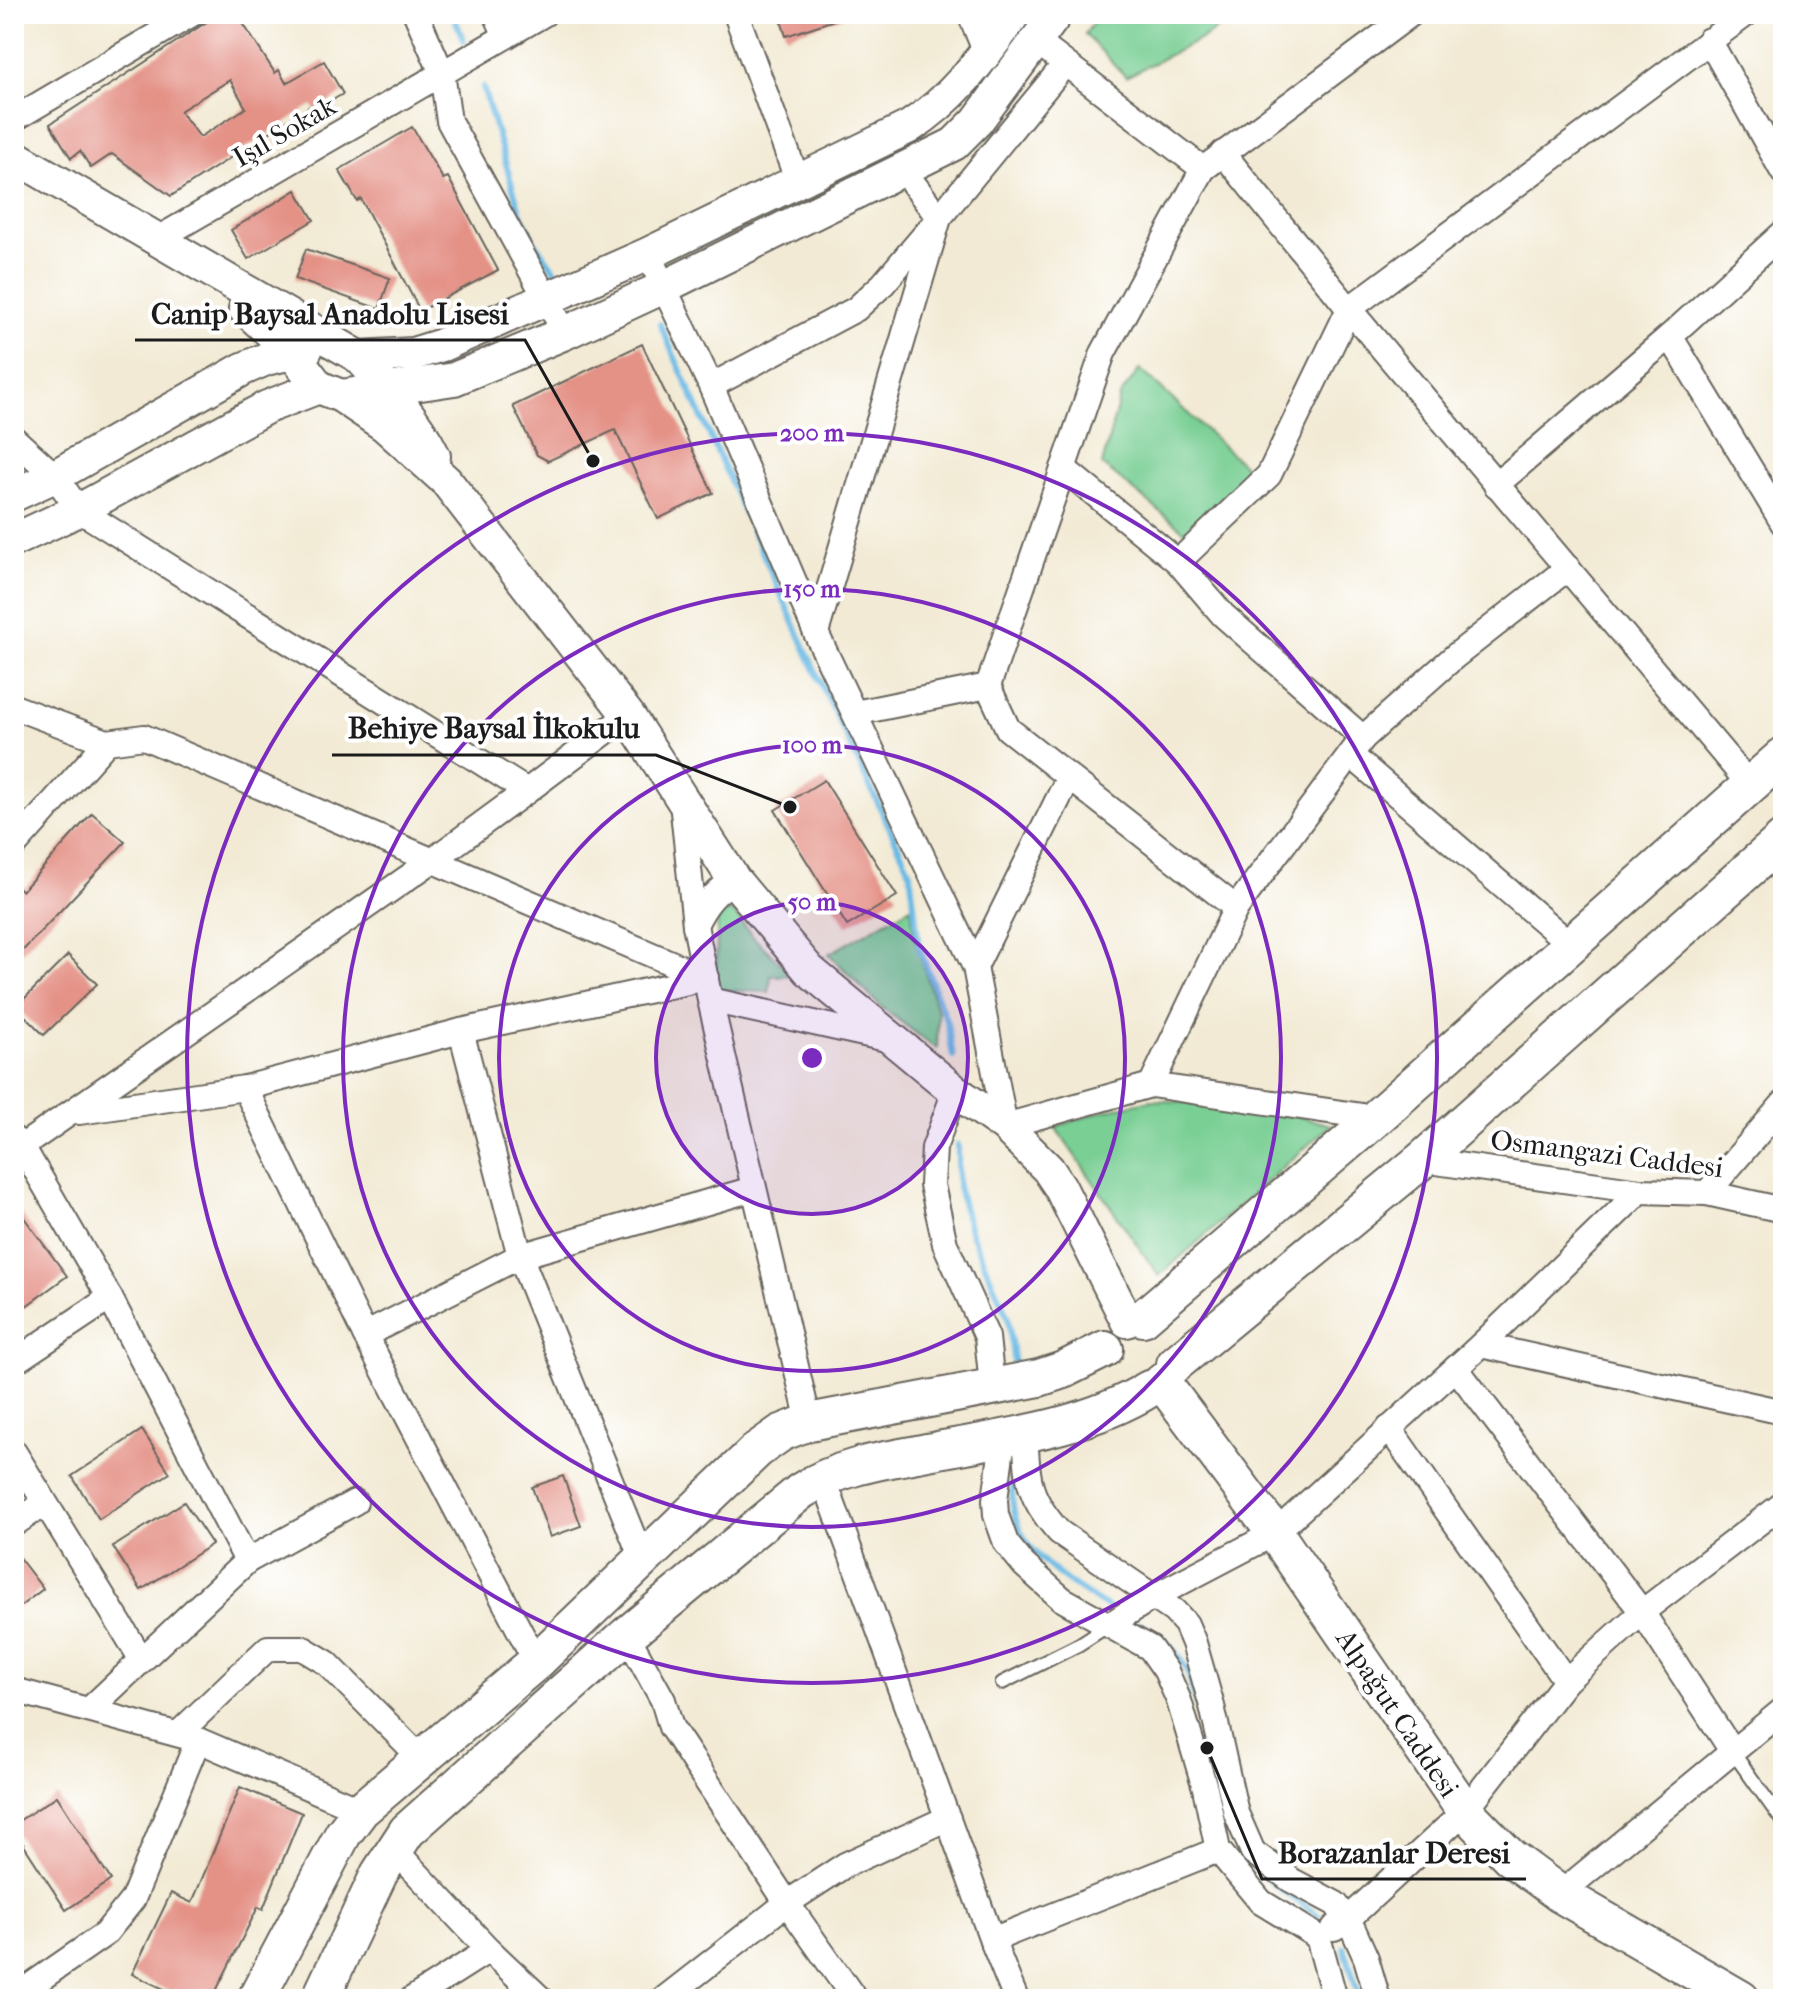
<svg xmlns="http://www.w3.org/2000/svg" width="1797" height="2013" viewBox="0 0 1797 2013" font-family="'IM FELL French Canon',serif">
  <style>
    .green { fill: #79cf94; stroke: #4a7658; stroke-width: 2 }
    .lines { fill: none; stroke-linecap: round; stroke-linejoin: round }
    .stream { stroke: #69bae4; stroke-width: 6 }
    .building { fill: #e49186; fill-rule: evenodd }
    .service-casing { stroke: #67645c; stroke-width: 16 }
    .minor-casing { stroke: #67645c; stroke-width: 28 }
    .secondary-casing { stroke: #67645c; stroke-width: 36 }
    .primary-casing { stroke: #67645c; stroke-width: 40 }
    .service { stroke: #fff; stroke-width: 12 }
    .minor { stroke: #fff; stroke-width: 24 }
    .secondary { stroke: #fff; stroke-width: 32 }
    .primary { stroke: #fff; stroke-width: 36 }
    .ring { fill: none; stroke: #7b2cbf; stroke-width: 4 }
    .labels { text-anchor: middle; stroke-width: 8; stroke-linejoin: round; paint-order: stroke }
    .street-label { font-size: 28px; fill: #1c1c1c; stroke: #fff }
    .centre { fill: #7b2cbf; stroke: #fff; stroke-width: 4 }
    .ring-label { font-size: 24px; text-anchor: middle; font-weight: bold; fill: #7b2cbf; stroke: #fff; stroke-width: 8; stroke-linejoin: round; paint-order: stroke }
    .leader { fill: none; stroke: #1c1c1c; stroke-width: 3 }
    .callout-dot { fill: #1c1c1c; stroke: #fff; stroke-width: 3 }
    .callout-label { font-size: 30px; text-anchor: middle; font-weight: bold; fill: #1c1c1c; stroke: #fff; stroke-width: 8; stroke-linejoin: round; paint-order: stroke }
  </style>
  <rect width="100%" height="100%" fill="#fff"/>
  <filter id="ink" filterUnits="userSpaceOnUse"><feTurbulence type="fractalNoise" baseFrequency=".0125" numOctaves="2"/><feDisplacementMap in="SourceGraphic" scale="16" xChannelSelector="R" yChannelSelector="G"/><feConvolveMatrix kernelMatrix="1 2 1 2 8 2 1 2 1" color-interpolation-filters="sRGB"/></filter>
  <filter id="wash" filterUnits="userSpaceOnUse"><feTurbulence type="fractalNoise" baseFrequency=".006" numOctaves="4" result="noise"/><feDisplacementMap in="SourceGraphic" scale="32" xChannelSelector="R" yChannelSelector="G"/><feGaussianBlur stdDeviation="1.8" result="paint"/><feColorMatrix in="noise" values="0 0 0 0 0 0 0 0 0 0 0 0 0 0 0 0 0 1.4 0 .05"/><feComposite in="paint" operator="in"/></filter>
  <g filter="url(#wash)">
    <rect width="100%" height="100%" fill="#f2ead4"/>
    <g class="green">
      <path d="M1100,14H1236L1207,36L1126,77L1085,34Z"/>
      <path d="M1140,369L1252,473L1189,535L1102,465L1120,396Z"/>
      <path d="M911,907L914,937L938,1013L937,1049L880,1006L829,954Z"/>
      <path d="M732,911L754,938L793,975L771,976L769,992L715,990L718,914Z"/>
      <path d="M1151,1100L1263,1107L1331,1125L1159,1276L1055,1127L1103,1111Z"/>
    </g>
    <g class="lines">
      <g class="stream">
        <path d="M453,14L464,41"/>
        <path d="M483,87L521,215L535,243L555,271"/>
        <path d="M660,324L818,677L910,871L919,947L947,1023L953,1056"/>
        <path d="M958,1145V1187L963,1206L971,1233L1008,1318L1014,1365"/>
        <path d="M1016,1462C1014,1477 1011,1492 1013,1506C1018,1553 1072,1586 1109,1608"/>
        <path d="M1139,1624C1163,1636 1177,1649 1189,1675L1217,1781"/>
        <path d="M1251,1864L1277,1887L1318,1915"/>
        <path d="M1344,1947L1360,1999"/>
      </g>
    </g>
    <g id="blocks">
      <g class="building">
        <path d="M219,14H237L275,73L279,70L286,83L324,61L343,94L315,110L312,105L171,196L112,154L91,168L80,151L71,158L50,124ZM230,80L246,108L200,137L180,111Z"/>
        <path d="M779,14H842L843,17L786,36Z"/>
        <path d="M412,127L443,179L448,177L498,270L420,311L361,199L357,201L339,170Z"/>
        <path d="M296,190L314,220L248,259L231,230Z"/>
        <path d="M306,249L390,278L379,309L295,279Z"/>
        <path d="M642,344L713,493L658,519L615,430L548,461L537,455L513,406Z"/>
        <path d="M824,780L897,896L847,926L775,810Z"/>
        <path d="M92,813L125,842L14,960V884L22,891Z"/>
        <path d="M68,955L97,984L44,1035L16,1007Z"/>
        <path d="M14,1204L67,1276L14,1315Z"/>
        <path d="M142,1430L170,1473L99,1519L72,1476Z"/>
        <path d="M563,1476L581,1526L550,1537L532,1487Z"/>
        <path d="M184,1502L212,1544L141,1590L113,1547Z"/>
        <path d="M14,1551L43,1589L14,1611Z"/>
        <path d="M240,1787L302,1813L263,1909L258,1907L212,1999H185L132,1974L171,1893L192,1903Z"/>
        <path d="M57,1796L111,1880L66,1910L14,1830V1824Z"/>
      </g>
    </g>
  </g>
  <g filter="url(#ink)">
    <use href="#blocks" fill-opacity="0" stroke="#67645c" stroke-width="2"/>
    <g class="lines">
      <g class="service-casing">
        <g id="service">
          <path d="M1002,1683L1078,1645L1109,1625"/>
          <path d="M1732,1751L1783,1822"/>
        </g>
      </g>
      <g class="minor-casing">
        <g id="minor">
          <path d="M416,14L442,73L449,121L565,333"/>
          <path d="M496,14L506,36"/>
          <path d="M736,14L797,179"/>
          <path d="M970,14L986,53"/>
          <path d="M1709,40L1783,172"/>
          <path d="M1036,41L1203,169"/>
          <path d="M14,119L192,14"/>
          <path d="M1223,153L1349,309L1750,785"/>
          <path d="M156,240L544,14"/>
          <path d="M648,254L711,386L816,633L975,967L1005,1126L1151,1085L1376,1118"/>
          <path d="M1670,336L1783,523"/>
          <path d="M711,386L856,309L883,284L939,218L903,170"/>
          <path d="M14,439L55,476L79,510L527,791L433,860L14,1152"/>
          <path d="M1063,468L1178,562L1223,615L1363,738"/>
          <path d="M1496,485L1670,336L1783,233"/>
          <path d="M1178,562L1269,475L1349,309L1746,14"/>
          <path d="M816,633L939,218L1065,64"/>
          <path d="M14,707L107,742L144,737L706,978"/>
          <path d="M855,713L988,686"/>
          <path d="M1352,756L1570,944"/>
          <path d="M527,791L628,715"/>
          <path d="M682,802L695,925L710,1000L809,1422"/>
          <path d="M14,846L107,742"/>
          <path d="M1236,908L1008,729L988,686L1103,353L1203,169L1411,14"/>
          <path d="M695,925C705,904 715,892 734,880"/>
          <path d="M975,967L1069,777"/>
          <path d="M710,1000L891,1040"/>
          <path d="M461,1031L520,1256L643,1561"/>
          <path d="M1151,1085L1236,908L1363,738L1454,657L1568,568"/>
          <path d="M245,1088L365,1335L536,1662"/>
          <path d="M955,1091L934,1148L932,1185L945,1244L987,1337L992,1385"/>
          <path d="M79,1112L245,1088L461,1031L706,978"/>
          <path d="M14,1139L23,1148L110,1298L247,1561"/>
          <path d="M1422,1160L1640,1191L1707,1193L1783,1210"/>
          <path d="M1707,1193L1783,1104"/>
          <path d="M365,1335L520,1256L753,1189"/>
          <path d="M1481,1345L1783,1412"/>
          <path d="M14,1362L110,1298"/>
          <path d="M1456,1368L1642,1612L1732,1751"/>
          <path d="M1389,1428L1566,1681"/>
          <path d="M1025,1432C1028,1479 1026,1495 1059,1532L1174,1611L1186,1624L1194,1643L1212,1706L1236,1813L1253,1852L1291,1880L1336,1904L1353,1929L1366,1958L1378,1999"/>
          <path d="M1000,1437L1001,1454L995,1500L996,1515L1006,1543L1024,1565L1062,1599L1150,1648L1166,1671L1179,1701L1205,1788L1218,1850L1261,1902L1318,1937L1335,1999"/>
          <path d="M14,1452L142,1660"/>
          <path d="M823,1477L992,1940L1016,1999"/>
          <path d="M14,1524L45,1503"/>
          <path d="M1109,1625L1153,1597L1275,1533L1481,1345L1640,1191"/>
          <path d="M627,1635L663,1700L671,1727L787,1903L852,1995L849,1999"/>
          <path d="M14,1690L198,1740L361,1810"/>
          <path d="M90,1709L247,1561L355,1502"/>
          <path d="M178,1734L268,1648H302L327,1663L422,1759"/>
          <path d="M394,1849L489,1950L541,1999"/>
          <path d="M1560,1894L1783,1710"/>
          <path d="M1334,1928L1347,1920L1465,1811L1566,1681L1642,1612L1783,1504"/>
          <path d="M992,1940L1218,1850"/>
          <path d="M14,1997L105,1934L133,1899L198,1740"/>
          <path d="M412,1999L489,1950"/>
          <path d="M664,1999L787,1903L845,1865L948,1818"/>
        </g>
      </g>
      <g class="secondary-casing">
        <g id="secondary">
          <path d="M14,156L359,357C387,387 416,419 434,456"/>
          <path d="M245,309L291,351L319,387L341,396L384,425L446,481L628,715L734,880L809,970L955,1091L1005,1126L1048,1169L1060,1187L1127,1321"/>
          <path d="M359,357L413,354L442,345L648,254L909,127C955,98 983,57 1014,14"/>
          <path d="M341,396L454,379L565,333L664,287L954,144L977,121L1056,14"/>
          <path d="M14,495L55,476L243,369L266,359L306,350"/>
          <path d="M14,540L79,510L267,407L319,387"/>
        </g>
      </g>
      <g class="primary-casing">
        <g id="primary">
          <path d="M1143,1318L1376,1118L1783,756"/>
          <path d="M1175,1364L1422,1160L1783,839"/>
          <path d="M1162,1382L1275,1533L1465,1811L1510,1857L1560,1894L1741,1999"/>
          <path d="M256,1999L343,1834L361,1810L536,1662L757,1450L781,1433L809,1422L1039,1378L1063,1370L1105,1349"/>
          <path d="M320,1999L379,1874L407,1831L627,1635L801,1491C835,1469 873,1462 912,1455C989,1439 1082,1431 1149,1389"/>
        </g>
      </g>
      <use href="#service" class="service"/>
      <use href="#minor" class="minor"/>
      <use href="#secondary" class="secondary"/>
      <use href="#primary" class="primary"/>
    </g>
  </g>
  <circle cx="812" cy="1058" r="156" fill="#7b2cbf" fill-opacity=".12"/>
  <g class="ring">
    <circle cx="812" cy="1058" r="156"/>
    <circle cx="812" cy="1058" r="313"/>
    <circle cx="812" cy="1058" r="469"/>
    <circle cx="812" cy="1058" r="625"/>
  </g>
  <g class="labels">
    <g class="street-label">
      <text transform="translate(284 131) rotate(-30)" y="10">Işıl Sokak</text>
      <text transform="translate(1607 1153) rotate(7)" y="10">Osmangazi Caddesi</text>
      <text transform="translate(1398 1713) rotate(56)" y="10">Alpağut Caddesi</text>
    </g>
  </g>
  <circle cx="812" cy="1058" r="12" class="centre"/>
  <g class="ring-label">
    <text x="812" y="441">200 m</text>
    <text x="812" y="597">150 m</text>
    <text x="812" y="753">100 m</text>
    <text x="812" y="910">50 m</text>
  </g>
  <path class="leader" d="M593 461L525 340H135M790 807L656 755H332M1207 1748L1262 1879H1526"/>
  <g class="callout-dot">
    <circle cx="593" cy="461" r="8"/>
    <circle cx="790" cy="807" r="8"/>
    <circle cx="1207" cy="1748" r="8"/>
  </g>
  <g class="callout-label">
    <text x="330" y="324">Canip Baysal Anadolu Lisesi</text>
    <text x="494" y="738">Behiye Baysal İlkokulu</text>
    <text x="1394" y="1863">Borazanlar Deresi</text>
  </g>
  <rect width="1797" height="2013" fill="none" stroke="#fff" stroke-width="48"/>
</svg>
